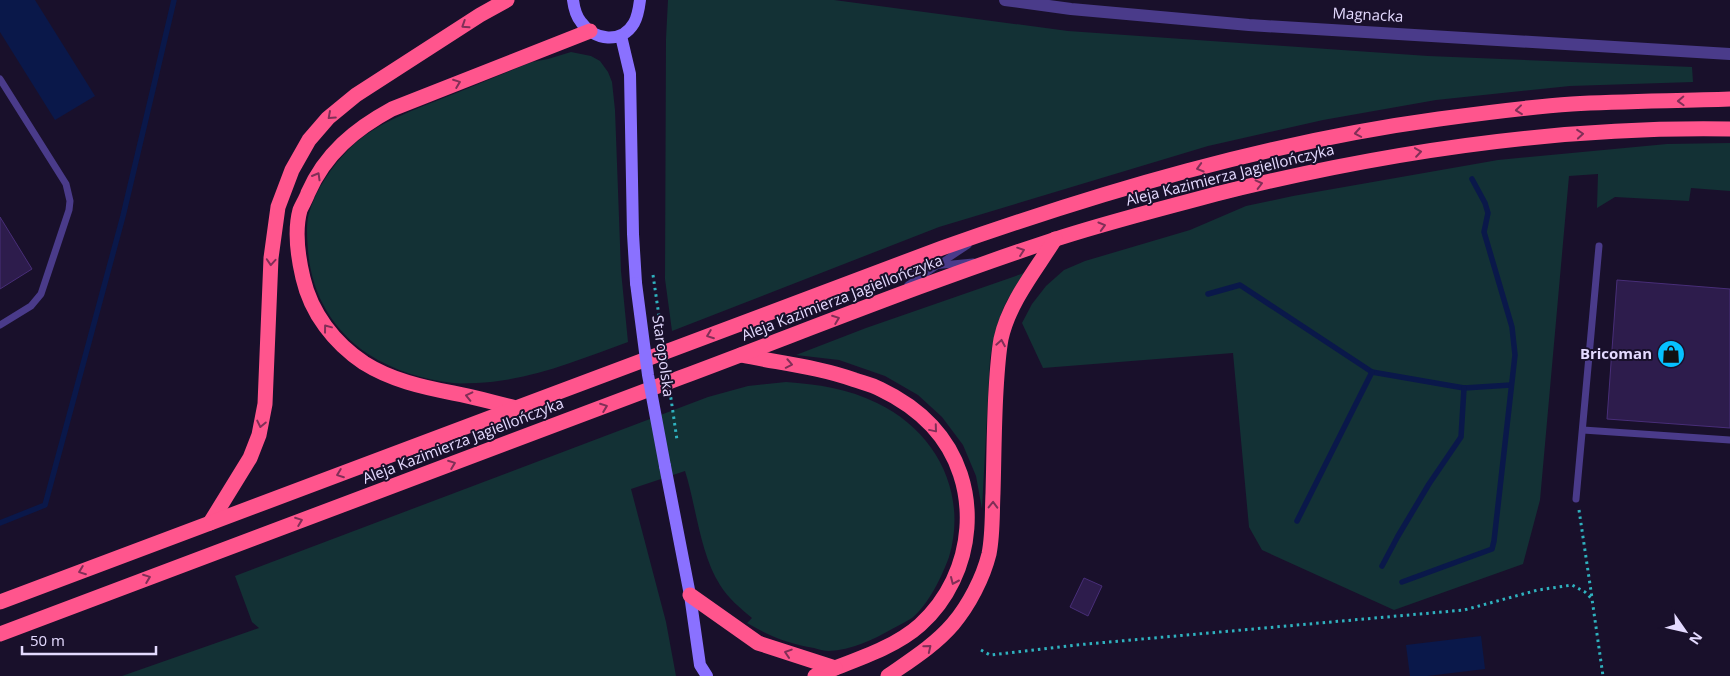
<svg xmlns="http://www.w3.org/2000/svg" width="1730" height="676" viewBox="0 0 1730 676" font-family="'Open Sans',sans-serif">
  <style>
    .green { fill: #133135 }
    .water { fill: #0a184a }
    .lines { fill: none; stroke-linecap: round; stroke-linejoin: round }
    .stream { stroke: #0a184a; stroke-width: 5.5 }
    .building { fill: #2d1c4c; stroke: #482e78 }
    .path { stroke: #2fb2bf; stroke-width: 3; stroke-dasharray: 2.5 4; stroke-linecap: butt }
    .lane { stroke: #4a3b8a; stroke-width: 7 }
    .street { stroke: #4a3b8a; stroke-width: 12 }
    .secondary { stroke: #8a71ff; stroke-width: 12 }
    .highway { stroke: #ff558d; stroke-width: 15 }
    .path-bridge { stroke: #2fb2bf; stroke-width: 3; stroke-dasharray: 2.5 4; stroke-linecap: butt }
    .secondary-bridge { stroke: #8a71ff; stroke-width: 12 }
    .oneway { stroke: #802f57 }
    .labels { text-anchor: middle; stroke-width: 4; stroke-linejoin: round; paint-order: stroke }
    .street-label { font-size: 15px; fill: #e4daff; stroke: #19102b }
    .poi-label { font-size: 15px; font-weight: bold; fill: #e4daff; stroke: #19102b; text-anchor: end }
  </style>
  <rect width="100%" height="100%" fill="#19102b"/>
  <g class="green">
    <path d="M668,0H834L1068,31L1428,56L1692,67L1693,82L1570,86L1436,100L1323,120L1208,146L939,227L672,331L665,279L666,39Z"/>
    <path d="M571,52L591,56L600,61L608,72L612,82L615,110L621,271L628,342C578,360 529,381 476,383C468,383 460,384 453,383C425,380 392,370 368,354C332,330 311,293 308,250C307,238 306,224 309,213C316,189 332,166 349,149C374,124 409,112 441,99C471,87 502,74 532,62L548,59Z"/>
    <path d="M1730,143V191L1691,188L1689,201L1615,197L1597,208L1598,174L1569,176L1540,500L1523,564L1394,610L1262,550L1249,527L1233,353L1043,368L1022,323L1032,304L1046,286L1064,270L1085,261L1190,230L1246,206L1293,196L1498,160L1667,144Z"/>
    <path d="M1030,271C1024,278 1017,284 1012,292C999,312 994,336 990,359L982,509L976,476L963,445L942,417L918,395L885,376L839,360L796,355L866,328Z"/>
    <path d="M786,382C817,384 849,389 877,403C936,431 968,493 949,557C942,576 929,604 912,618C906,622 899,625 892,629C873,640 851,650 829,651C824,651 818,649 814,648C789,644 769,636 747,623L752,618C740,608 728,598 720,585C700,554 696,505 685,471L631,489L666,622L676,676H122L259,628L252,622L235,576L708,397L748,386Z"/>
  </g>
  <g class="water">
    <path d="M0,0H35L95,96L55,120L0,32Z"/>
    <path d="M1481,636L1485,669L1427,676H1410L1406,645Z"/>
  </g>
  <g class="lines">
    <g class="stream">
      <path d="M1208,294L1240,285L1372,372L1464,388L1511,385"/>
      <path d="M1297,521L1372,372"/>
      <path d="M0,523L45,505L123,216L174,0"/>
      <path d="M1382,566L1398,536L1429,484L1461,437L1464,388"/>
      <path d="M1402,582L1492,549L1494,541L1515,355L1512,327L1484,232L1488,213L1485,203L1472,179"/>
    </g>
  </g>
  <g class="building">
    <path d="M0,217L32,269L0,289Z"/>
    <path d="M1617,280L1730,289V428L1607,419Z"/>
    <path d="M1084,578L1102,586L1088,616L1070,607Z"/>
  </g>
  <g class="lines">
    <g class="path">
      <path d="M1579,510L1592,598"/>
      <path d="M981,650L990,655L1076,645L1464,610L1538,590L1572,585L1585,592L1592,599L1603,676"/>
    </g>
    <g class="lane">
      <path d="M0,79L66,184L70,201L69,210L41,294L31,306L0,325"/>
      <path d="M902,269L973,262"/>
      <path d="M908,285L968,245"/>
      <path d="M1583,430L1730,440"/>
      <path d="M1576,499L1599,246"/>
    </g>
    <path class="street" d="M1005,0L1071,9L1249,25L1730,54"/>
    <g class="secondary">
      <path d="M573,0C574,8 576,16 581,22C594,41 622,44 634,23C638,16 639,8 640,0"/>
      <path d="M621,36L630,74L633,234L636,283"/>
      <path d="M665,466L690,595L700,665L707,676"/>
    </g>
    <g class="highway">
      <path d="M741,355C779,363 819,367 855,380C864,383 873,385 880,389C899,398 918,411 932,426C985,483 976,575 920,625C892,650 848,662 815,676"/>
      <path d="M516,408C495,403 475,397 453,393C422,387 391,380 364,363C334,343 311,313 303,278C298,257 294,232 300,210C302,205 306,199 308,193C325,154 355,129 392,109L590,31"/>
      <path d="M210,523L250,458L259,435L265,404L271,258L278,207L292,170L309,140L328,118L356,95L480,15L507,0"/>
      <path d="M690,595L758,643L835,668"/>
      <path d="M0,602L942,248C1103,191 1270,142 1439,119C1483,113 1528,107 1572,104C1625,101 1677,101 1730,99"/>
      <path d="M0,634C227,548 455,463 682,377C805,331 926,282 1050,241C1104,223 1161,209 1216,194C1384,152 1556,126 1730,129"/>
      <path d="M888,676C911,660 935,645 953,624C969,605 983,578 989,554C993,534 992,513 993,493C994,459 994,425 996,391C997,374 998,356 1001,339C1009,302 1036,270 1055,239"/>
    </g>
    <path class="path-bridge" d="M653,275L677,440"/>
    <path class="secondary-bridge" d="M636,283L648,375L665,466"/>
  </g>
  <defs><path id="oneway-chevron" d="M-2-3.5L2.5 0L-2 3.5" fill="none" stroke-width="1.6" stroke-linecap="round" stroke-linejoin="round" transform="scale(1.25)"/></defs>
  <g class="oneway">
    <use href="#oneway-chevron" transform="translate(465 25) rotate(147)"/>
    <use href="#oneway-chevron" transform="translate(457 83) rotate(-21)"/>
    <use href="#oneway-chevron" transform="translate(1681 101) rotate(178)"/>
    <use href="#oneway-chevron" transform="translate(1519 110) rotate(174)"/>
    <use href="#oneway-chevron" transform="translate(331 116) rotate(138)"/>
    <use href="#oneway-chevron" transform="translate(1358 133) rotate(170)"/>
    <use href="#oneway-chevron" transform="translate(1580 134) rotate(-5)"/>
    <use href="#oneway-chevron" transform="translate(1418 152) rotate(-8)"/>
    <use href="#oneway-chevron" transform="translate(1200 168) rotate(164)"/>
    <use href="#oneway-chevron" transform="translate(317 176) rotate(-60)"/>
    <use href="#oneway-chevron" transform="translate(1259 184) rotate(-14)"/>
    <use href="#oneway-chevron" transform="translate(1102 226) rotate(-16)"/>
    <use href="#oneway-chevron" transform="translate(1021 251) rotate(-19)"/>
    <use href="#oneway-chevron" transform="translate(271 262) rotate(94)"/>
    <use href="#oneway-chevron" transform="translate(836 319) rotate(-21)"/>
    <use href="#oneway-chevron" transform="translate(327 328) rotate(-127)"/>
    <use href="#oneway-chevron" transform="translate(710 335) rotate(159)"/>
    <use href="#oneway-chevron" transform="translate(1001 343) rotate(-80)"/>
    <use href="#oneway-chevron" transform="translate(789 364) rotate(11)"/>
    <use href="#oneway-chevron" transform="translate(469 396) rotate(-167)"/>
    <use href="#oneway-chevron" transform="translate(604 407) rotate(-21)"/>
    <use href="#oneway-chevron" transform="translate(261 424) rotate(102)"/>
    <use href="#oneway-chevron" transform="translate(934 429) rotate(50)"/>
    <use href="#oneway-chevron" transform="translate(452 464) rotate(-21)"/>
    <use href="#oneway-chevron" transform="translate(340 474) rotate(159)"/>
    <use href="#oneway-chevron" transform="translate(993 505) rotate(-89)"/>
    <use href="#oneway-chevron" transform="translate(299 521) rotate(-21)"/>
    <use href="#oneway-chevron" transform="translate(82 571) rotate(159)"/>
    <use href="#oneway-chevron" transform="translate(147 578) rotate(-21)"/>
    <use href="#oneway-chevron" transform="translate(954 581) rotate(114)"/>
    <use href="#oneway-chevron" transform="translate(928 648) rotate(-39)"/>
    <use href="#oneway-chevron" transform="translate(788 653) rotate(-162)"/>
  </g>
  <defs>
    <g id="shop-disc" transform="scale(1.4375)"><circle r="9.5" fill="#06c1ff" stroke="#19102b"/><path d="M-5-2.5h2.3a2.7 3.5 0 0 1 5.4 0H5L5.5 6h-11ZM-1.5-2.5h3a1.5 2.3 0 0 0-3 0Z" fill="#111"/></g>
  </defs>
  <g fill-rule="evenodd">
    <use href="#shop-disc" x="1671" y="354"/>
  </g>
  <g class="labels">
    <g class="street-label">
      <text transform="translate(1368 15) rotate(3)" y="5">Magnacka</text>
      <text transform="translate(1230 175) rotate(-14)" y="5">Aleja Kazimierza Jagiellończyka</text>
      <text transform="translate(842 298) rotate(-21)" y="5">Aleja Kazimierza Jagiellończyka</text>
      <text transform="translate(663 356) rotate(82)" y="5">Staropolska</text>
      <text transform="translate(463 441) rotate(-21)" y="5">Aleja Kazimierza Jagiellończyka</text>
    </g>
    <g class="poi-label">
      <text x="1652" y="359">Bricoman</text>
    </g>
  </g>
  <g transform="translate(1685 631) rotate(124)" stroke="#19102b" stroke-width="4" paint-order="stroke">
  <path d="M0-4L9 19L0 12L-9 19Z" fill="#e4daff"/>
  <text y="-8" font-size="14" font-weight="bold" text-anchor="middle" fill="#e4daff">N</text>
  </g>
  <path d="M22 646v8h134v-8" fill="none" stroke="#e4daff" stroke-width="2.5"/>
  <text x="30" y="646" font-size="15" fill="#e4daff" stroke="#19102b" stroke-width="4" paint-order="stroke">50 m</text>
</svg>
